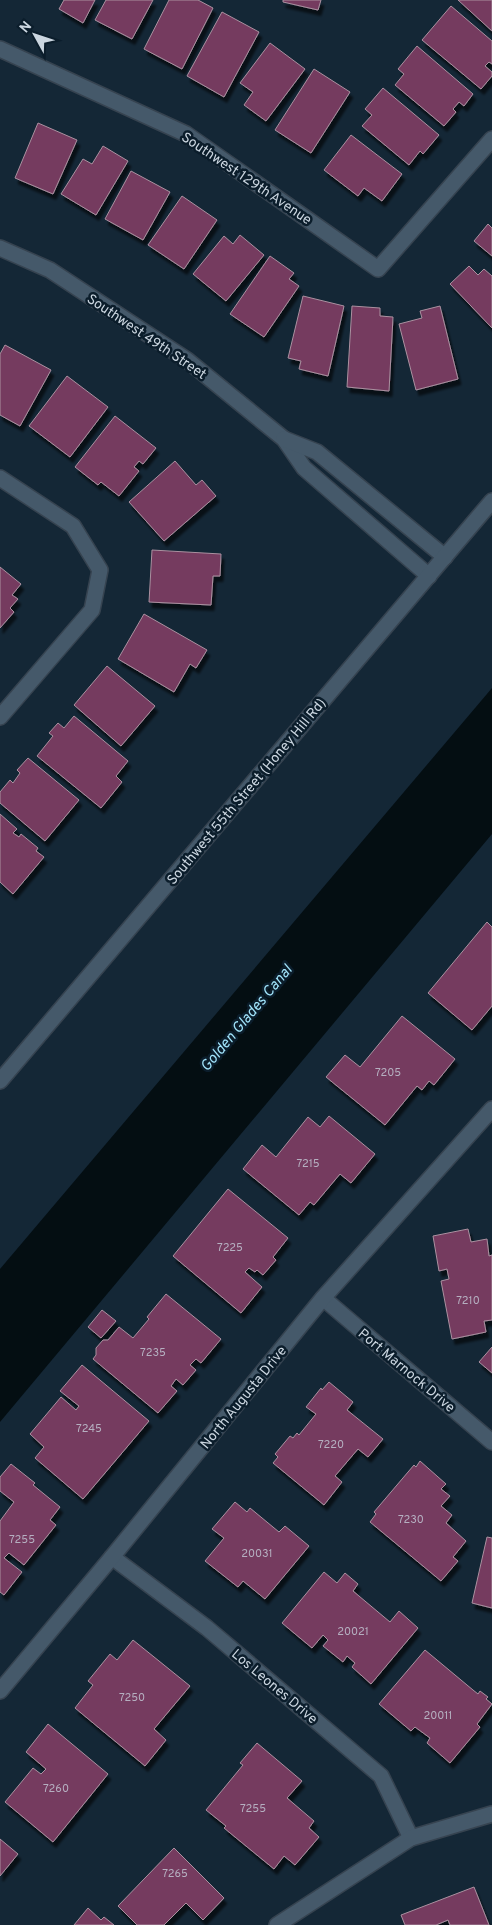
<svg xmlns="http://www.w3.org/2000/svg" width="492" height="1925" viewBox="0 0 492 1925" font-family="Overpass,sans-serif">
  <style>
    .water { fill: #040e12 }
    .building { fill: #743a5f; stroke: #ab91a0; filter: url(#shadow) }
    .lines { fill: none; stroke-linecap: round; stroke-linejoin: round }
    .street-casing { stroke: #364350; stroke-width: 18 }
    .secondary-casing { stroke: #364350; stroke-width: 18 }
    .street { stroke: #45596a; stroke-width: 15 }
    .secondary { stroke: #45596a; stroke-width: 15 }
    .labels { text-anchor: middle; stroke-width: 5; stroke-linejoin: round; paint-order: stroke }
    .number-label { font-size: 11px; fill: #b5afc0 }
    .street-label { font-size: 14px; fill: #cbd6e0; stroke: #0b1d2b }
    .water-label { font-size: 15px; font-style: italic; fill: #a2e5fc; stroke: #0b1d2b }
  </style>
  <defs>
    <filter id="shadow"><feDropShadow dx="3" dy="5.5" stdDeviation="1" flood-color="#0009"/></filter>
  </defs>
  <rect width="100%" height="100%" fill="#142736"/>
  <path class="water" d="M492,688V834L0,1422V1269Z"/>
  <g class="building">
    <path d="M64,0H95L83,23L59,9Z"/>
    <path d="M106,0H153L132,39L95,20Z"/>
    <path d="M169,0H198L213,8L182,69L144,49Z"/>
    <path d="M283,0H321L318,10L283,2Z"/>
    <path d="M458,0H492V31Z"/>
    <path d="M451,6L492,41V64L489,62L485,66L492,72V76L481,89L422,40Z"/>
    <path d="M222,12L259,32L224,97L187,76Z"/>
    <path d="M270,43L305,69L266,121L244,105L253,92L240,83Z"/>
    <path d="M417,46L473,94L464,106L459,102L453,109L456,112L444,126L395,85L404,74L398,69Z"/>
    <path d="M314,69L350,92L311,153L275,130Z"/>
    <path d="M383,88L439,135L423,154L420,151L409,165L362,126L372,115L365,109Z"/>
    <path d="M38,123L77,140L53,194L15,178Z"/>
    <path d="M351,135L402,174L382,201L364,188L358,196L324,170Z"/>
    <path d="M103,146L128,161L96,215L61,194L83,159L92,164Z"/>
    <path d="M131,171L170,192L143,240L105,219Z"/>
    <path d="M182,196L217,220L184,269L148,245Z"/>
    <path d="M488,224L492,228V256L474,241Z"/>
    <path d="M240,235L264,255L226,301L193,274L224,236L233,244Z"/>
    <path d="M270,256L294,273L289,279L299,286L264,337L230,314Z"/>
    <path d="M469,266L478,275L484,269L492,276V328L450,284Z"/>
    <path d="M303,296L344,306L328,376L299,369L301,361L288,358Z"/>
    <path d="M352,306L380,308V316L393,317L389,391L347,387Z"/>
    <path d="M440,306L458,379L416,390L399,324L422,318L420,311Z"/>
    <path d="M5,345L51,370L20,426L0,415V354Z"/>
    <path d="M67,376L108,407L70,457L29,426Z"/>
    <path d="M115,416L156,448L143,464L139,461L134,467L139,471L119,496L101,482L98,485L75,467Z"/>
    <path d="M175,461L196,485L202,480L216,496L164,541L129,502Z"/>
    <path d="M152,550L221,554L220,576H213L211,605L149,602Z"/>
    <path d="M0,567L21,584L12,595L18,599L10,608L14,612L0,628Z"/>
    <path d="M144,614L207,650L196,668L190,664L174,692L118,659Z"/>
    <path d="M107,666L155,706L121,746L74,705Z"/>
    <path d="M74,716L128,761L116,776L122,782L101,808L37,756L53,736L49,733L58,723L64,728Z"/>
    <path d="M28,758L79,800L45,841L0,803V792L10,780L13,783L20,773L17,770Z"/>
    <path d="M0,814L17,829L13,833L19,837L21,834L38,848L36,851L44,857L13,894L0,882Z"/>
    <path d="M487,922L492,927V1006L472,1030L428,993Z"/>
    <path d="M402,1016L455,1059L434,1085L429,1081L422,1090L417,1086L385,1125L326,1077L345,1055L360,1067Z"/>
    <path d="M329,1116L375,1154L351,1183L340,1174L314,1205L310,1202L299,1215L243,1169L262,1145L276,1157L308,1117L320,1127Z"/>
    <path d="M228,1189L288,1238L273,1257L276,1260L263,1275L257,1270L255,1272L249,1268L245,1272L262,1287L241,1313L173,1256Z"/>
    <path d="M468,1229L471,1242L487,1239L489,1256L492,1255V1320L484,1321L486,1332L452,1339L441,1281L449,1279L447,1269L439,1271L433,1236Z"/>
    <path d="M166,1294L221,1339L201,1363L196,1359L190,1365L196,1370L183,1385L176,1379L171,1386L177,1391L158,1413L93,1359L96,1355V1348L103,1340H108L119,1327L133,1338L149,1319L147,1317Z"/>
    <path d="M102,1310L116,1321L101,1338L88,1327Z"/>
    <path d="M492,1347V1373L479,1362Z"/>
    <path d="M82,1365L149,1421L83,1499L35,1458L44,1447L30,1434L61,1397L76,1410L79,1406L60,1391Z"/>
    <path d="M329,1382L353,1402L347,1410L383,1439L368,1457L358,1449L335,1476L342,1482L324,1505L273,1463L278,1457L275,1454L290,1436L293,1438L297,1433L299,1435L316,1414L306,1407L321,1388L322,1390Z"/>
    <path d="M420,1461L446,1484L441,1489L450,1496L441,1506L452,1515L446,1523L466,1541L453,1557L458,1561L441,1581L370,1522L376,1514L374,1512L414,1465L416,1467Z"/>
    <path d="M11,1464L35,1483L33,1485L60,1507L50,1520L56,1525L24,1565L9,1553L4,1558L22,1572L4,1595L0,1592V1521L14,1502L0,1491V1477Z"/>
    <path d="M235,1502L247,1512L250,1508L279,1532L285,1526L309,1546L265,1599L243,1581L238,1587L205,1561L224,1538L212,1529Z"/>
    <path d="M487,1537L492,1538V1608L472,1603Z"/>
    <path d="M324,1572L337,1583L345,1573L358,1584L353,1591L390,1622L399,1611L418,1628L371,1684L352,1667L355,1663L347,1656L343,1662L323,1646L328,1640L323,1635L312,1648L282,1623Z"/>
    <path d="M133,1640L190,1686L154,1729L166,1740L145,1766L75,1708L93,1685L88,1681L110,1654L117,1660Z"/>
    <path d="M425,1650L473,1690L478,1694L480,1691L488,1697L486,1699L492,1704L477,1724L480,1727L450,1763L427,1743L430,1738L415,1727L411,1731L379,1704Z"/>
    <path d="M48,1724L108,1774L53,1842L5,1802L33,1768L41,1774L46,1769L26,1752Z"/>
    <path d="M257,1743L302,1781L287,1798L314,1821L309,1828L319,1837L295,1865L284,1856L274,1869L224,1828L226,1826L206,1810L243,1765L240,1763Z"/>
    <path d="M0,1839L18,1854L0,1876Z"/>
    <path d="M174,1848L224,1898L203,1920L186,1903L164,1925H137L118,1906Z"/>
    <path d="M474,1887L489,1925H450L448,1920L436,1925H405L401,1915Z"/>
    <path d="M88,1908L101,1920L104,1917L114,1925H74Z"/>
  </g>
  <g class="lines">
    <g class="street-casing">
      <g id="street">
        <path d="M0,49L186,134L378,269L492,139"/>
        <path d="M0,248L50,270L187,360L284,439L304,468L429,576"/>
        <path d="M284,439L317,452L445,557"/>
        <path d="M0,478L73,526L100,570L92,610L0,717"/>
        <path d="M323,1298L492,1442"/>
        <path d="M112,1557L207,1628L381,1776L411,1838"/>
        <path d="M0,1691L112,1557L323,1298L492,1109"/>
        <path d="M277,1925L411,1838L492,1814"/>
      </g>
    </g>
    <g class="secondary-casing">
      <path id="secondary" d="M0,1081L492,501"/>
    </g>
    <use href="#street" class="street"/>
    <use href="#secondary" class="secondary"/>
  </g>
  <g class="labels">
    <g class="number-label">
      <text x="388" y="1076">7205</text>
      <text x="308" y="1167">7215</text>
      <text x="230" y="1251">7225</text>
      <text x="468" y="1304">7210</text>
      <text x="153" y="1356">7235</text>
      <text x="89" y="1432">7245</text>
      <text x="331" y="1448">7220</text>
      <text x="411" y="1523">7230</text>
      <text x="22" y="1543">7255</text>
      <text x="257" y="1557">20031</text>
      <text x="353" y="1635">20021</text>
      <text x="132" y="1701">7250</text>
      <text x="438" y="1719">20011</text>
      <text x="56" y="1792">7260</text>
      <text x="253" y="1812">7255</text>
      <text x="175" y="1877">7265</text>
    </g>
    <g class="street-label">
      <text transform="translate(247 178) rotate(34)" y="5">Southwest 129th Avenue</text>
      <text transform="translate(147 336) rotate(34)" y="5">Southwest 49th Street</text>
      <text transform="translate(246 791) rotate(-50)" y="5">Southwest 55th Street (Honey Hill Rd)</text>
      <text transform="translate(407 1370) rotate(40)" y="5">Port Marnock Drive</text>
      <text transform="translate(243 1397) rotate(-51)" y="5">North Augusta Drive</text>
      <text transform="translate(275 1686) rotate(40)" y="5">Los Leones Drive</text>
    </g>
    <g class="water-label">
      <text transform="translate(246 1018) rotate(-50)" y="5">Golden Glades Canal</text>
    </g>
  </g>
  <g transform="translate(35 35) rotate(310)" stroke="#0b1d2b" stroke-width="4" paint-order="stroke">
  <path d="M0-4L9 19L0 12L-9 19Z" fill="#cbd6e0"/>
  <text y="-8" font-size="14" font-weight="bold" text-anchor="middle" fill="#cbd6e0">N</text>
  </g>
</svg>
